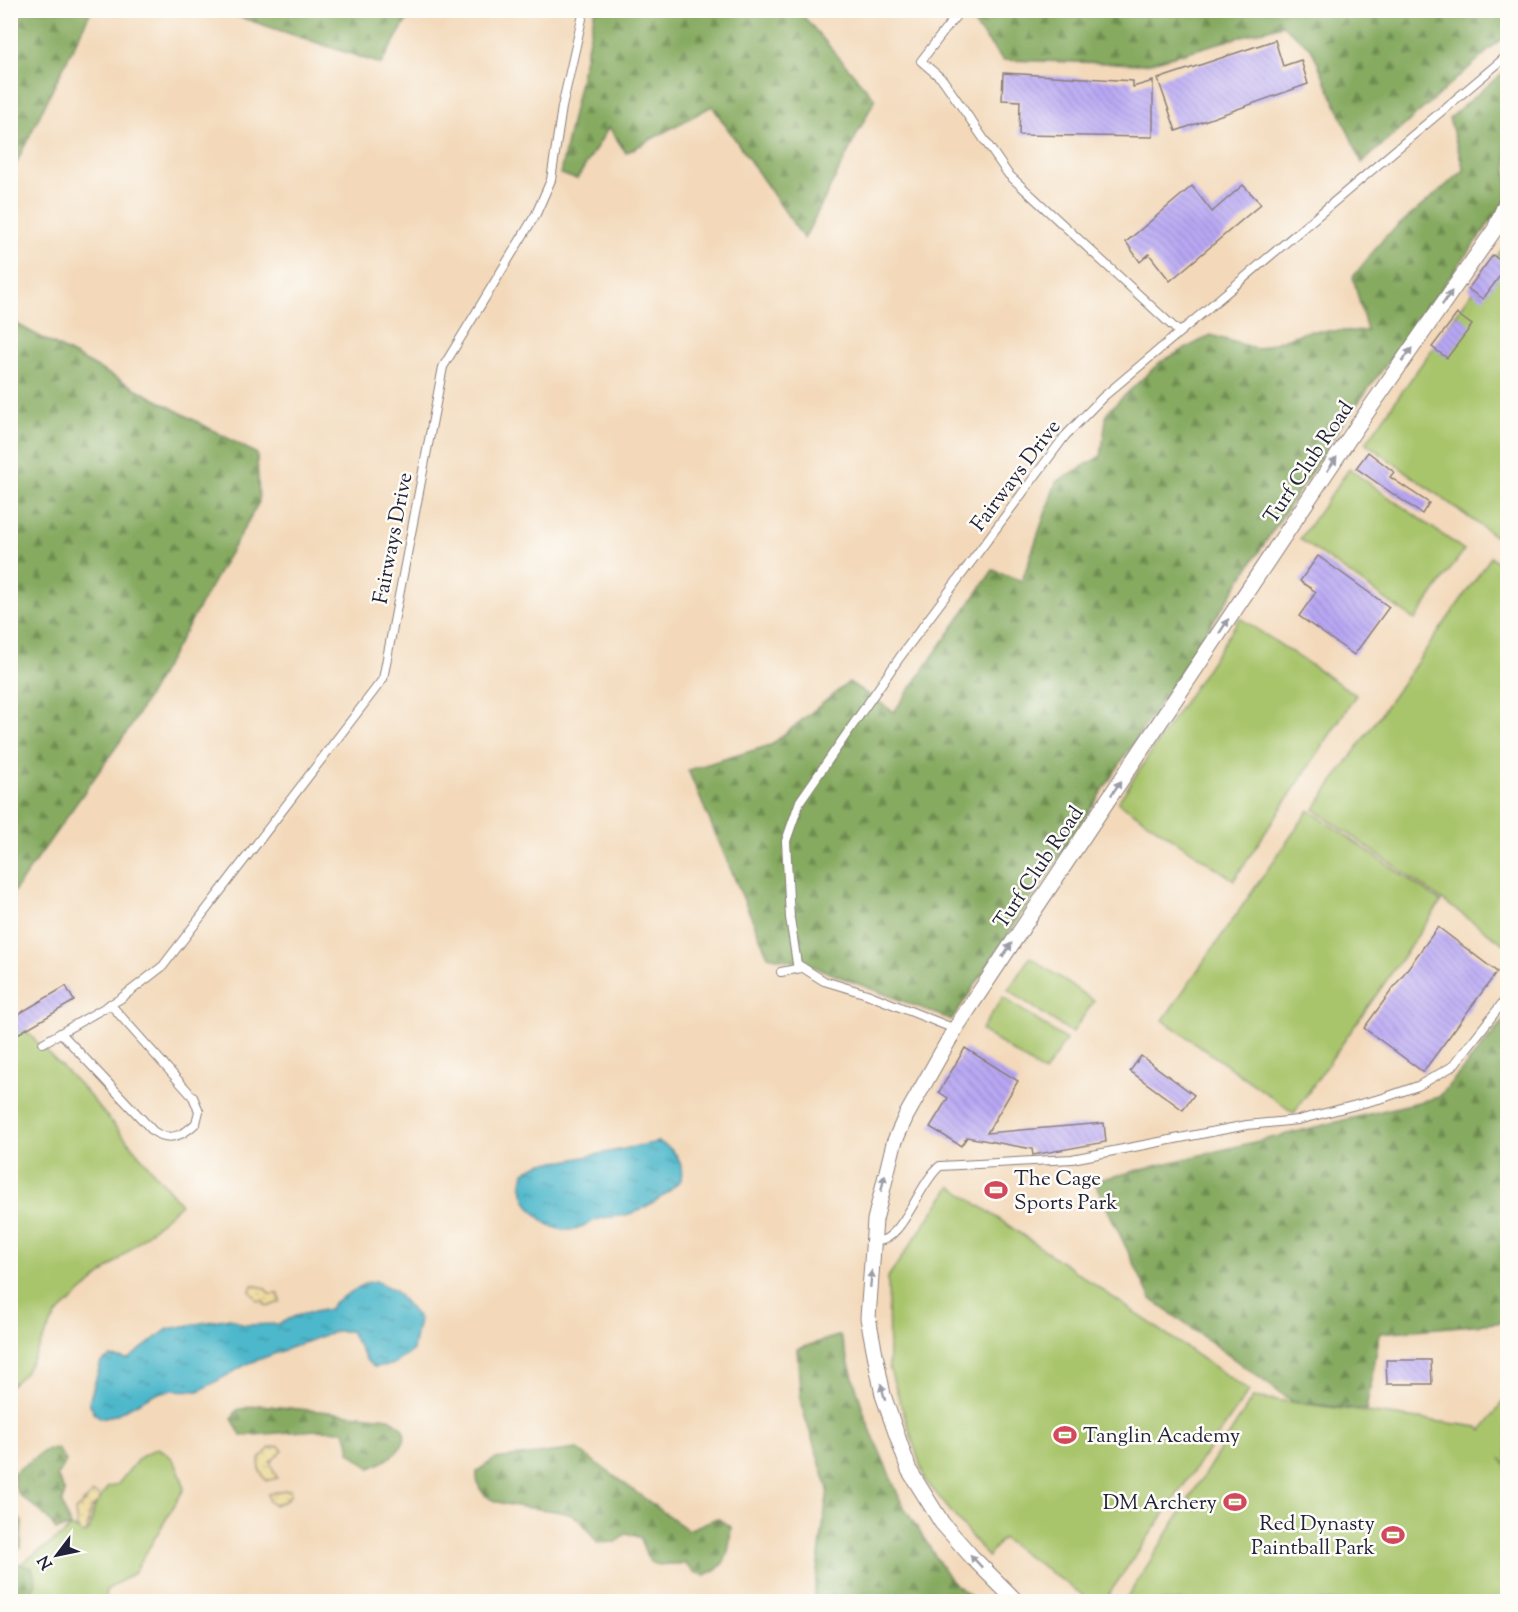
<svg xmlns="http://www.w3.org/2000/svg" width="1518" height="1612" viewBox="0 0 1518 1612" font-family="'Sorts Mill Goudy',serif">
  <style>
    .grass { fill: #a9c56c; stroke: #667454; stroke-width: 1.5 }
    .forest { fill: url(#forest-firs); stroke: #54664e; stroke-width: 1.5 }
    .sand { fill: url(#sand-dots); stroke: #887e6c; stroke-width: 1.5 }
    .water { fill: url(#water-ripples); stroke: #386d83; stroke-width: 1.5 }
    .building { fill: url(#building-back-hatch) }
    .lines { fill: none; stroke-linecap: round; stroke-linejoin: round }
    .lane-casing { stroke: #8a7e7a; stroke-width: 10 }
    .street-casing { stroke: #8a7e7a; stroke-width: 17 }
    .lane { stroke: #fff; stroke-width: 8 }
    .street { stroke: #fff; stroke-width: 15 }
    .oneway { fill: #9c9ca7 }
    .labels { text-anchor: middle; stroke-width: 5; stroke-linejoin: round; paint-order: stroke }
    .street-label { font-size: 21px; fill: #22223b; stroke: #fdfcf7 }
    .poi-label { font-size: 21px; fill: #22223b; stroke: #fdfcf7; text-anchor: start }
  </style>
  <defs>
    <pattern id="forest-firs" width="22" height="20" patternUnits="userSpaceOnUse" patternTransform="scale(1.5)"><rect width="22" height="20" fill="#86aa60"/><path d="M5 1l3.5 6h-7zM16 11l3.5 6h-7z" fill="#6d8a50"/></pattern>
    <pattern id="sand-dots" width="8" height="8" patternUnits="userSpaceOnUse" patternTransform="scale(1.5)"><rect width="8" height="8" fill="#eeda9e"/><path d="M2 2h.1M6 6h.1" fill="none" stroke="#ccbb89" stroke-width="1.8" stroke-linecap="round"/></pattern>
    <pattern id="water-ripples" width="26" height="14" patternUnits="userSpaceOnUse" patternTransform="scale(1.5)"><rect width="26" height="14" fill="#4eb8cb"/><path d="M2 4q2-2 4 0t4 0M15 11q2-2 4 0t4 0" fill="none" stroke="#4095a6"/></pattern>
    <pattern id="building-back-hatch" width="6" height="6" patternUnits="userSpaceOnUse" patternTransform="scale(1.5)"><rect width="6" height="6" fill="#b8a7f3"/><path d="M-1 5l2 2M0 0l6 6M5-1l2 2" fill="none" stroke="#9e8fd1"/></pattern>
  </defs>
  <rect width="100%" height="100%" fill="#fdfcf7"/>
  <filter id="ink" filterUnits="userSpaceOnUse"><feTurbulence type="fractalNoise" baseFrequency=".0167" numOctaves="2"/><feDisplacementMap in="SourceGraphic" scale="12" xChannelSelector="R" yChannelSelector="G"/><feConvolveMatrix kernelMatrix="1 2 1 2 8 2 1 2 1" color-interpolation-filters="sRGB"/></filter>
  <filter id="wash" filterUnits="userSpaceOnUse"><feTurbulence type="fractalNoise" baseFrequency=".008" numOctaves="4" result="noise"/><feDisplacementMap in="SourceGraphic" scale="24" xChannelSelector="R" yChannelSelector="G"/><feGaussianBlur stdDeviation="1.35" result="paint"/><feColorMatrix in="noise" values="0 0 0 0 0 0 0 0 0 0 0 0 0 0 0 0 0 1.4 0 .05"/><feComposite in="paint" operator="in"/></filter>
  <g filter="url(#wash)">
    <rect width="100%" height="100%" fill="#f3d9ba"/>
    <g class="grass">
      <path d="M1507,242V545L1366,443Z"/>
      <path d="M1349,469L1464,550L1415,620L1300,539Z"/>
      <path d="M1491,557L1508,569L1507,946L1314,809Z"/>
      <path d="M1240,618L1356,695L1234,880L1118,802Z"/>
      <path d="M1309,810L1441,902L1294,1113L1163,1020Z"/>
      <path d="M1030,957L1094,1001L1072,1033L1008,990Z"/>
      <path d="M1003,997L1066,1040L1044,1073L981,1030Z"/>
      <path d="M10,1015L81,1086L181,1204L56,1315L25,1373L11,1385Z"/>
      <path d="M951,1186L1249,1391L1104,1601H1091L1002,1538L988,1557L925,1480L889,1367L888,1277Z"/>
      <path d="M1507,1395V1466L1501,1458L1508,1468L1507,1601H1125L1253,1397L1479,1427L1482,1431Z"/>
      <path d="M157,1448C174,1454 181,1472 184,1489L134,1573L106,1590V1601L11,1602V1570L60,1537L71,1527L86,1533L90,1529L94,1508L107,1488L118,1484L139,1458Z"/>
    </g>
    <g class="forest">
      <path d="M11,10L91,11L11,174L10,11Z"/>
      <path d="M1507,10V34L1362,163L1311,48L1282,25L1145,64L1003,60L963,11Z"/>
      <path d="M221,11H412L381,64Z"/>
      <path d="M595,11H799L875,99L804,239L712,106L626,153L609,127L577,179L560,174Z"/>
      <path d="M1507,69V199L1344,422L952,1020L807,964L768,956L688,770L771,745L849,682L894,712L993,570L1022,581L1056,482L1101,456L1107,412L1160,362L1211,335L1257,349L1308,331H1367L1353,277L1385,237L1464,170L1449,118Z"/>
      <path d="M11,321L257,454L259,502L131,726L11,896Z"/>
      <path d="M1507,1017V1322L1380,1333L1366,1410L1293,1402L1151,1299L1094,1181L1439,1097Z"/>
      <path d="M840,1335L866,1419L902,1504L951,1581L977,1601H813L828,1489L801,1404L797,1349Z"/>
      <path d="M259,1405L389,1418C424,1436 393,1459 370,1468L349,1452L350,1444L344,1431L316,1430L241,1436L232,1418L237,1410Z"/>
      <path d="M57,1448L66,1461L57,1476L65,1492L62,1504L71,1527L56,1530C51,1524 46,1516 40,1511C22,1495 16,1501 13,1473L46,1450Z"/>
      <path d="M577,1449L688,1530L717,1518L731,1527C729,1551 730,1566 705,1575L694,1572L685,1564C656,1562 650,1575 641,1538L627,1533L616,1542L597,1543C592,1536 586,1526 580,1520C555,1499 472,1521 477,1471L495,1459Z"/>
      <path d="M10,1505L22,1522L21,1547L11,1554Z"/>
      <path d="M10,1562L32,1568L36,1582L28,1601H11Z"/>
    </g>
    <g class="sand">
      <path d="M252,1285L265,1288L269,1294H279L280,1302L270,1306L265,1305L263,1300L258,1301L250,1291Z"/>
      <path d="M279,1446L283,1451L270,1462L277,1478L266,1481L260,1471L259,1459L270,1448Z"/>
      <path d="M284,1490H290L291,1494L285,1501L274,1505L269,1501L268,1494Z"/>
      <path d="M93,1493L98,1495L100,1501L90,1509L87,1532L82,1534L77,1527L75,1511Z"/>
    </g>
    <g class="water">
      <path d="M658,1142C676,1149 684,1161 681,1180C667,1195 646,1209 626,1215C618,1217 608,1216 599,1219C588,1222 581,1230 569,1230C548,1232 523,1206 522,1186C521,1181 524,1177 524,1172L541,1163L565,1161Z"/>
      <path d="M376,1281L395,1291L419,1319L413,1350L392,1365L374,1367L367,1361L350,1331H335L247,1364L199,1391L171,1390L154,1394L115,1415L101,1418L94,1413L89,1402L101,1362L110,1357L128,1359L168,1329L230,1318L244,1325L278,1324L298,1315L330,1309L333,1303L366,1283Z"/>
    </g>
    <g id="blocks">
      <g class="building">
        <path d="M1275,40L1283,66L1301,60L1308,84L1176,131L1158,79Z"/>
        <path d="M1003,73L1133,81V87L1153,81V137L1019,135L1020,101L1002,100Z"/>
        <path d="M1243,185L1261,204L1170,281L1149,254L1140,262L1126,242L1192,186L1212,212Z"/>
        <path d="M1493,255L1507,266L1483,299L1468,289Z"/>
        <path d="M1457,314L1472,325L1447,358L1432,347Z"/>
        <path d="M1368,452L1394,472L1390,477L1429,503L1422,514L1356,468Z"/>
        <path d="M1318,556L1389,607L1354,655L1299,616L1316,592L1300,581Z"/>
        <path d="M1438,927L1497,972L1423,1072L1364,1028Z"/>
        <path d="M66,986L74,1001L16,1035L10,1026V1019Z"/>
        <path d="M965,1048L1018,1081L987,1133L1104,1123L1106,1142L1033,1155L1032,1149L967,1137L961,1146L930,1127L948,1098L939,1092Z"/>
        <path d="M1141,1056L1194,1095L1183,1110L1130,1071Z"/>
        <path d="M1386,1360H1431L1432,1384H1387Z"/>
      </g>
    </g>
  </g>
  <g filter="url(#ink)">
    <use href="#blocks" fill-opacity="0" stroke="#8a7e7a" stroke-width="1.5"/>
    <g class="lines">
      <g class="lane-casing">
        <g id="lane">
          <path d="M959,12L921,61L943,80L1008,174L1179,332"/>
          <path d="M781,972L801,968"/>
          <path d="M955,1029L867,994L824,981L797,964L790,918L786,841L800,801L900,657L1065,436L1103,397L1508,55"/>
          <path d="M61,1033L153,1131C169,1142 183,1136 196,1123L199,1111L193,1097L110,1004"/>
          <path d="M43,1043L120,999L163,966L383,679L443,367L536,214L551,180L562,107L584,10"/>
          <path d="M875,1241C901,1245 919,1182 940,1166L1072,1159L1247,1125L1298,1120L1383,1098L1418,1086L1453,1066L1508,996"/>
        </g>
      </g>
      <g class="street-casing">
        <path id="street" d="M1017,1602L972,1557L942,1523L909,1470L883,1395L868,1318L875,1220L894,1143L906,1116L955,1029L1358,425L1495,229L1508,198"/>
      </g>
      <use href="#lane" class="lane"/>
      <use href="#street" class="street"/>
    </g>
    <defs><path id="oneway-solid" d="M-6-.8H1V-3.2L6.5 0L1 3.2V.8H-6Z" transform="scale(1.5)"/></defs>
    <g class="oneway">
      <use href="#oneway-solid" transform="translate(1447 298) rotate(-55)"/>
      <use href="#oneway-solid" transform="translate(1407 355) rotate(-55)"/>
      <use href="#oneway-solid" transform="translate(1332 464) rotate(-56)"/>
      <use href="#oneway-solid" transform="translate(1224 626) rotate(-57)"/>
      <use href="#oneway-solid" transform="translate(1116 788) rotate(-56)"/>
      <use href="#oneway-solid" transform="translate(1007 950) rotate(-56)"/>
      <use href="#oneway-solid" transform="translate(883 1183) rotate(-77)"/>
      <use href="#oneway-solid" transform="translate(871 1279) rotate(-85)"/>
      <use href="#oneway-solid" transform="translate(883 1392) rotate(-104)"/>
      <use href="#oneway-solid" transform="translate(976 1561) rotate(-133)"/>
    </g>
  </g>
  <defs>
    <g id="stadium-bare" transform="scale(1.8)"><path d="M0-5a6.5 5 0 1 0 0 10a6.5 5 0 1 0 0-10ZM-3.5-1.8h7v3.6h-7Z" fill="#d1495b" stroke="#fdfcf7" stroke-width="2.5" paint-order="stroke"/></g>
  </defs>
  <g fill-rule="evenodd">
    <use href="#stadium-bare" x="996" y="1190"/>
    <use href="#stadium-bare" x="1065" y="1435"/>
    <use href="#stadium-bare" x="1235" y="1502"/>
    <use href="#stadium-bare" x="1393" y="1535"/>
  </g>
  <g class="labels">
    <g class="street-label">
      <text transform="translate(1308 462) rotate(-56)" y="7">Turf Club Road</text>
      <text transform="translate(1015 475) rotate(-53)" y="7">Fairways Drive</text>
      <text transform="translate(392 538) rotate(-79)" y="7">Fairways Drive</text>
      <text transform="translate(1038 867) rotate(-56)" y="7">Turf Club Road</text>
    </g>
    <g class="poi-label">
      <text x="1014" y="1185">The Cage<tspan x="1014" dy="24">Sports Park</tspan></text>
      <text x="1083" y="1442">Tanglin Academy</text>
      <text x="1217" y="1509" text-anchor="end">DM Archery</text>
      <text x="1375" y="1530" text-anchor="end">Red Dynasty<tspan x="1375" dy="24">Paintball Park</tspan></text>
    </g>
  </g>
  <rect width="1518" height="1612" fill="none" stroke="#fdfcf7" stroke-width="36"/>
  <g transform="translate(57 1555) rotate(238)" stroke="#fdfcf7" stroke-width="4.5" paint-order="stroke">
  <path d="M0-4.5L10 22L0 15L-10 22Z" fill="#22223b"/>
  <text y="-9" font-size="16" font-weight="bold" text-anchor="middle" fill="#22223b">N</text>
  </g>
</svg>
